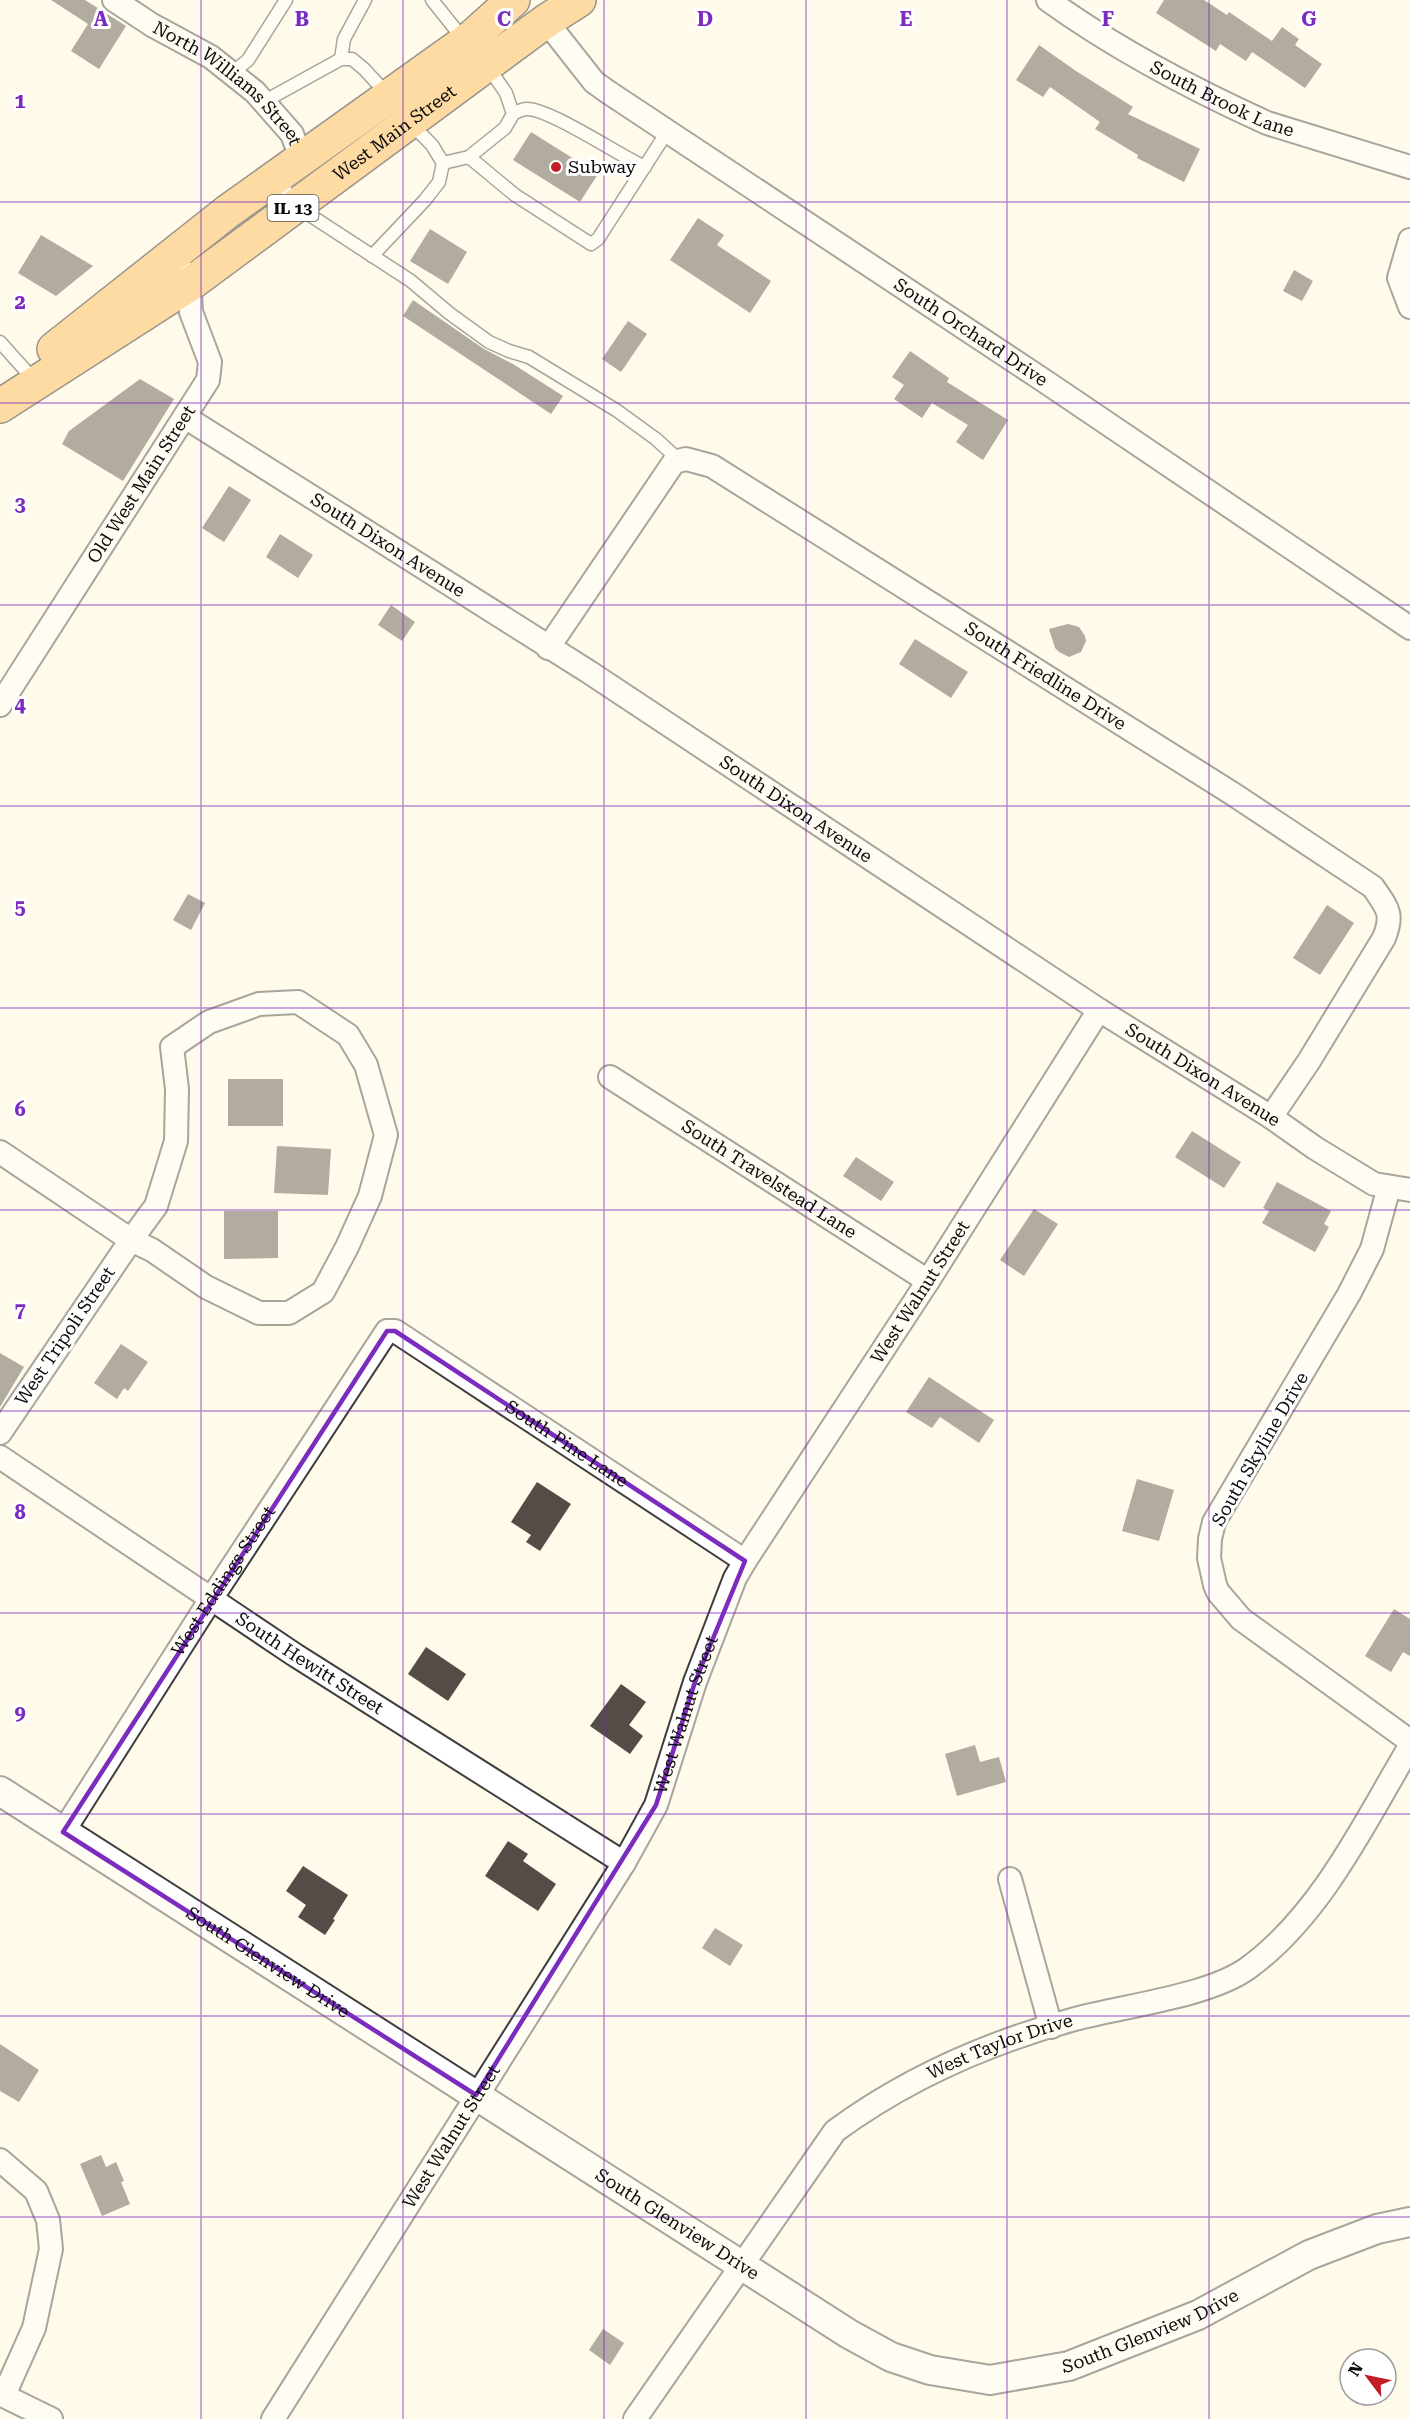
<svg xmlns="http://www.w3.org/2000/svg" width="1410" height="2419" viewBox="0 0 1410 2419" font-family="'Roboto Serif',serif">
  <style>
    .building { fill: #544c47 }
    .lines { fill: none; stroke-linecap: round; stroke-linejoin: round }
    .service-casing { stroke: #3e3e3e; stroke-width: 15 }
    .minor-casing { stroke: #3e3e3e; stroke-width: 26 }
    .tertiary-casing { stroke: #3e3e3e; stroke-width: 32 }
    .trunk-casing { stroke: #1c1c1c; stroke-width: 36 }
    .service { stroke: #fff; stroke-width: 12 }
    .minor { stroke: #fff; stroke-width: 22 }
    .tertiary { stroke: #fff; stroke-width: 28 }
    .trunk { stroke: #feb651; stroke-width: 33 }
    .marked { fill: none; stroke: #7b2cbf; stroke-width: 4.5; stroke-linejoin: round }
    .grid { fill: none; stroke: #7b2cbf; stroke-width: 1.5; stroke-opacity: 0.55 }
    .poi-dot { fill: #c21c26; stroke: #fff; stroke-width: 2 }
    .labels { text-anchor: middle; stroke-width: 6; stroke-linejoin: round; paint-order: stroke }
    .shield { fill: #fff; stroke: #545454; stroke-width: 1.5 }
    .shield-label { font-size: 16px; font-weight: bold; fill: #0b0b0b }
    .street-label { font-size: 18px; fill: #0b0b0b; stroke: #fff }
    .poi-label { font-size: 18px; fill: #0b0b0b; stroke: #fff; text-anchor: start }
    .grid-label { font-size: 20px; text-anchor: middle; font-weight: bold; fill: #7b2cbf; stroke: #fff; stroke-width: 6; stroke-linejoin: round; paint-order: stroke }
  </style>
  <rect width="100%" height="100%" fill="#fffae9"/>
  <g class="building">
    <path d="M51,0H85L126,26L99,69L71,51L88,24Z"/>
    <path d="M1164,0H1204L1227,15L1229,12L1272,41L1282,27L1299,39L1295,45L1322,64L1305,88L1252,52L1246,61L1220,44L1216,51L1156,13Z"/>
    <path d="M1039,45L1076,71L1133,107L1128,114L1200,149L1184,182L1137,158L1138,155L1095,129L1100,122L1050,87L1043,97L1016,80Z"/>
    <path d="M531,132L598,174L580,202L513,160Z"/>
    <path d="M698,218L724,235L717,245L771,281L750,313L670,260Z"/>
    <path d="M430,229L467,252L448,284L410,261Z"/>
    <path d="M41,235L93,266L56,296L18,273Z"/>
    <path d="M1294,270L1313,281L1302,301L1283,291Z"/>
    <path d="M413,300L484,349L513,364L563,396L551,414L403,316Z"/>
    <path d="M628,321L647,334L621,372L602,359Z"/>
    <path d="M910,351L949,378L947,382L1008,420L983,460L956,442L968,425L932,403L922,418L894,399L904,385L892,377Z"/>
    <path d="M140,379L174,399L123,481L62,444L69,431Z"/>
    <path d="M229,486L251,500L224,542L202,528Z"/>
    <path d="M280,534L313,555L298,578L266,557Z"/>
    <path d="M391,605L415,622L402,641L378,625Z"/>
    <path d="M1068,624L1079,627L1085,636L1086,641L1081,652L1069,657L1059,652L1055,648L1049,629Z"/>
    <path d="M915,639L968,672L951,698L899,664Z"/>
    <path d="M188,894L205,903L191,930L173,920Z"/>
    <path d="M1327,905L1354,923L1320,975L1293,958Z"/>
    <rect x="228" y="1079" width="55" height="47"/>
    <path d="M1192,1131L1241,1162L1224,1188L1175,1157Z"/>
    <path d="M277,1146L331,1149L328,1195L274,1193Z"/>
    <path d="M856,1157L894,1182L881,1201L843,1176Z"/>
    <path d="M1277,1182L1331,1211L1324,1224L1329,1227L1315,1252L1262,1223L1269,1211L1263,1208Z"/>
    <path d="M1034,1209L1058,1224L1024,1276L1000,1260Z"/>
    <path d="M224,1211H278V1258L224,1259Z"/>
    <path d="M121,1344L148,1362L128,1391L124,1388L117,1399L94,1383Z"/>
    <path d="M0,1353L24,1367L0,1407Z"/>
    <path d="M929,1377L994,1420L979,1443L940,1417L932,1428L906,1412Z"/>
    <path d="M1137,1479L1174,1490L1159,1541L1122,1531Z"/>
    <path d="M537,1482L571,1504L540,1551L526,1542L531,1535L511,1522Z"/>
    <path d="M1394,1609L1410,1619V1656L1403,1652L1391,1672L1365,1656Z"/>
    <path d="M426,1647L466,1674L448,1701L408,1674Z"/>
    <path d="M621,1684L646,1702L629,1725L643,1736L630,1754L590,1726Z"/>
    <path d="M975,1745L980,1762L999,1757L1006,1782L957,1796L945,1754Z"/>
    <path d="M508,1841L528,1854L523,1861L556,1884L538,1911L485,1876Z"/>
    <path d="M303,1866L348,1895L333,1919L335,1920L325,1935L298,1917L306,1905L286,1891Z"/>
    <path d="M715,1928L743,1945L730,1966L702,1948Z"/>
    <path d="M0,2044L39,2070L19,2102L0,2091Z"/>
    <path d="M101,2155L106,2167L116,2162L124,2181L121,2182L130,2204L102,2216L80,2164Z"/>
    <path d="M603,2329L624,2343L610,2365L589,2350Z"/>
  </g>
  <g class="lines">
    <g class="service-casing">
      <g id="service">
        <path d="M432,0L464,40"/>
        <path d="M341,59L344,39L365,0"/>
        <path d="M232,73L248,60L286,0"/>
        <path d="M265,101L341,59H352L364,69L389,96"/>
        <path d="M513,114C517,112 522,109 526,109C547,107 620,156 645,167"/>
        <path d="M469,157L515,195L591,244L598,239L667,132"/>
        <path d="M443,163L469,157L505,128L513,114L506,93L488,67"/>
        <path d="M277,178L296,206L411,281L449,313L489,342L509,351L529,357L616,410L656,439L680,461"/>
        <path d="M372,256L425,200L439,182L443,163L432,145L411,124"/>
        <path d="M0,342L26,371"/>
      </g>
    </g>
    <g class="minor-casing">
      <g id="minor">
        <path id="s1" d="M114,0L152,25L211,57L255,92L292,134L301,158"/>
        <path id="s2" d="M1048,0C1116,49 1190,88 1267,123L1410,167"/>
        <path id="s3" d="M546,21L594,82L608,92L1043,380L1410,628"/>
        <path d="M1410,240L1399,278L1410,307"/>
        <path id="s4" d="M185,417L589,672L1099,1010L1271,1117L1315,1148L1374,1184L1410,1190"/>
        <path id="s5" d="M548,648L674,462L686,459L712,466L1233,794L1373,887C1387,908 1394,913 1384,938L1309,1061L1271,1117"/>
        <path id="s6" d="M0,705L208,380L210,362L191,312L189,274"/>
        <path d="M298,1002L348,1035L366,1065L386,1135L370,1196L347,1247L323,1292L289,1313H259L206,1287L152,1250L131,1240L156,1206L176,1141L177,1089L172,1047L209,1022L259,1004Z"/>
        <path id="s7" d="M610,1077L928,1281"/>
        <path d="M0,1152L131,1240L0,1433"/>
        <path d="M1389,1187L1372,1249L1349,1294L1214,1522L1210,1539L1209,1558L1215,1585L1218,1592L1241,1619L1410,1741"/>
        <path id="s8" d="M0,1457L295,1655L624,1863"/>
        <path id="s9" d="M63,1832L211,1599L387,1331H395L745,1561"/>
        <path d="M1010,1879L1051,2027"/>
        <path d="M0,2160L36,2191L48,2220L51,2249L34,2328L4,2395"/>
        <path d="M0,2394L51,2419"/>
        <path id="s10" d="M273,2419L624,1863L656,1805L695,1682L735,1578L745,1561L928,1281L1099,1010"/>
        <path id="s11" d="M635,2419L835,2131C906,2079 990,2042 1075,2019C1123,2006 1210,1996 1248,1968C1321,1915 1365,1822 1410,1746"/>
      </g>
    </g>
    <g class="tertiary-casing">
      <g id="tertiary">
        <path id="s12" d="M0,1791L849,2334L891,2357L930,2370L990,2380L1069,2366L1198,2315L1309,2255L1377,2229L1410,2222"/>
      </g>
    </g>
    <g class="trunk-casing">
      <g id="trunk">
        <path d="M54,349L227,212L472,37L513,0"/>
        <path id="s13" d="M0,406L190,284L546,21L579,0"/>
      </g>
    </g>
    <use href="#service" class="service"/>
    <use href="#minor" class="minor"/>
    <use href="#tertiary" class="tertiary"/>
    <use href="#trunk" class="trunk"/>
  </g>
  <path d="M0 0H1410V2419H0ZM387,1331H395L745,1561L695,1682L656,1805L476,2095L63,1832Z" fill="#fffae9" fill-opacity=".55" fill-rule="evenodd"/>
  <path class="marked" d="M387,1331H395L745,1561L695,1682L656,1805L476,2095L63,1832Z"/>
  <path class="grid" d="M201,0V2419M403,0V2419M604,0V2419M806,0V2419M1007,0V2419M1209,0V2419M0,202H1410M0,403H1410M0,605H1410M0,806H1410M0,1008H1410M0,1210H1410M0,1411H1410M0,1613H1410M0,1814H1410M0,2016H1410M0,2217H1410"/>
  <circle class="poi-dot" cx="556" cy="167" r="6"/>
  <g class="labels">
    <rect class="shield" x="267.5" y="195" width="51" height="26" rx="4.5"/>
    <g class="shield-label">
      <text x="293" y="214">IL 13</text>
    </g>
    <g class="street-label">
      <text dy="6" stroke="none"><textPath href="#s1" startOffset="142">North Williams Street</textPath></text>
      <text dy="6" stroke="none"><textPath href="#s2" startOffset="201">South Brook Lane</textPath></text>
      <text dy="6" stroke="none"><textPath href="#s13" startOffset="480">West Main Street</textPath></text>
      <text dy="6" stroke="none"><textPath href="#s3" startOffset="530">South Orchard Drive</textPath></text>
      <text dy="6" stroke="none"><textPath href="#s6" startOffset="262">Old West Main Street</textPath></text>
      <text dy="6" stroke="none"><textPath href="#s4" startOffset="240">South Dixon Avenue</textPath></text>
      <text dy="6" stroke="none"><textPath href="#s5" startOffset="658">South Friedline Drive</textPath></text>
      <text dy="6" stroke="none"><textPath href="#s4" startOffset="726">South Dixon Avenue</textPath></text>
      <text dy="6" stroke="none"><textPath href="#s4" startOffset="1212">South Dixon Avenue</textPath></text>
      <text dy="6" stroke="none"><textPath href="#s7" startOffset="189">South Travelstead Lane</textPath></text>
      <text dy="6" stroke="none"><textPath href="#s10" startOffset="1305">West Walnut Street</textPath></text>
      <text transform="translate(65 1336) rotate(-56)" y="6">West Tripoli Street</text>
      <text dy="6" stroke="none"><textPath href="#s9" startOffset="810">South Pine Lane</textPath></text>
      <text transform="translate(1260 1449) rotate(-60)" y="6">South Skyline Drive</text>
      <text dy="6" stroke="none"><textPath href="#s9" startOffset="298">West Eddings Street</textPath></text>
      <text dy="6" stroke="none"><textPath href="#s8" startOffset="372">South Hewitt Street</textPath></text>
      <text dy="6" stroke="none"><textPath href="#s10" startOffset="819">West Walnut Street</textPath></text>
      <text dy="6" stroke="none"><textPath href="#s12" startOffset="318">South Glenview Drive</textPath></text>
      <text dy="6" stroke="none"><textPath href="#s11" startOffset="537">West Taylor Drive</textPath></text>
      <text dy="6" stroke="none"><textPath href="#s10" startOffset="334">West Walnut Street</textPath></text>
      <text dy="6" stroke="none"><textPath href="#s12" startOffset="804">South Glenview Drive</textPath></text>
      <text dy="6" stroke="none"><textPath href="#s12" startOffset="1326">South Glenview Drive</textPath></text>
    </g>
    <g class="poi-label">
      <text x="568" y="173">Subway</text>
    </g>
  </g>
  <g class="grid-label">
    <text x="101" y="26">A</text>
    <text x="302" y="26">B</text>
    <text x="504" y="26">C</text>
    <text x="705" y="26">D</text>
    <text x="906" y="26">E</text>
    <text x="1108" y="26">F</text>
    <text x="1309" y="26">G</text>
    <text x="20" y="108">1</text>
    <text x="20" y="309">2</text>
    <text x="20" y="511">3</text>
    <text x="20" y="712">4</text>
    <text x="20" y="914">5</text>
    <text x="20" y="1116">6</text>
    <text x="20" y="1317">7</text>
    <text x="20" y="1519">8</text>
    <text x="20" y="1720">9</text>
  </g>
  <g transform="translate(1368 2377) rotate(302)"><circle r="28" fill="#ffffff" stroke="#9d9d9d" stroke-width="1.5"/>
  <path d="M0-4.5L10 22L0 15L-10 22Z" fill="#c21c26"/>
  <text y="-9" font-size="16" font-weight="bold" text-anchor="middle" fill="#0b0b0b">N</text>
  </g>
</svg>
